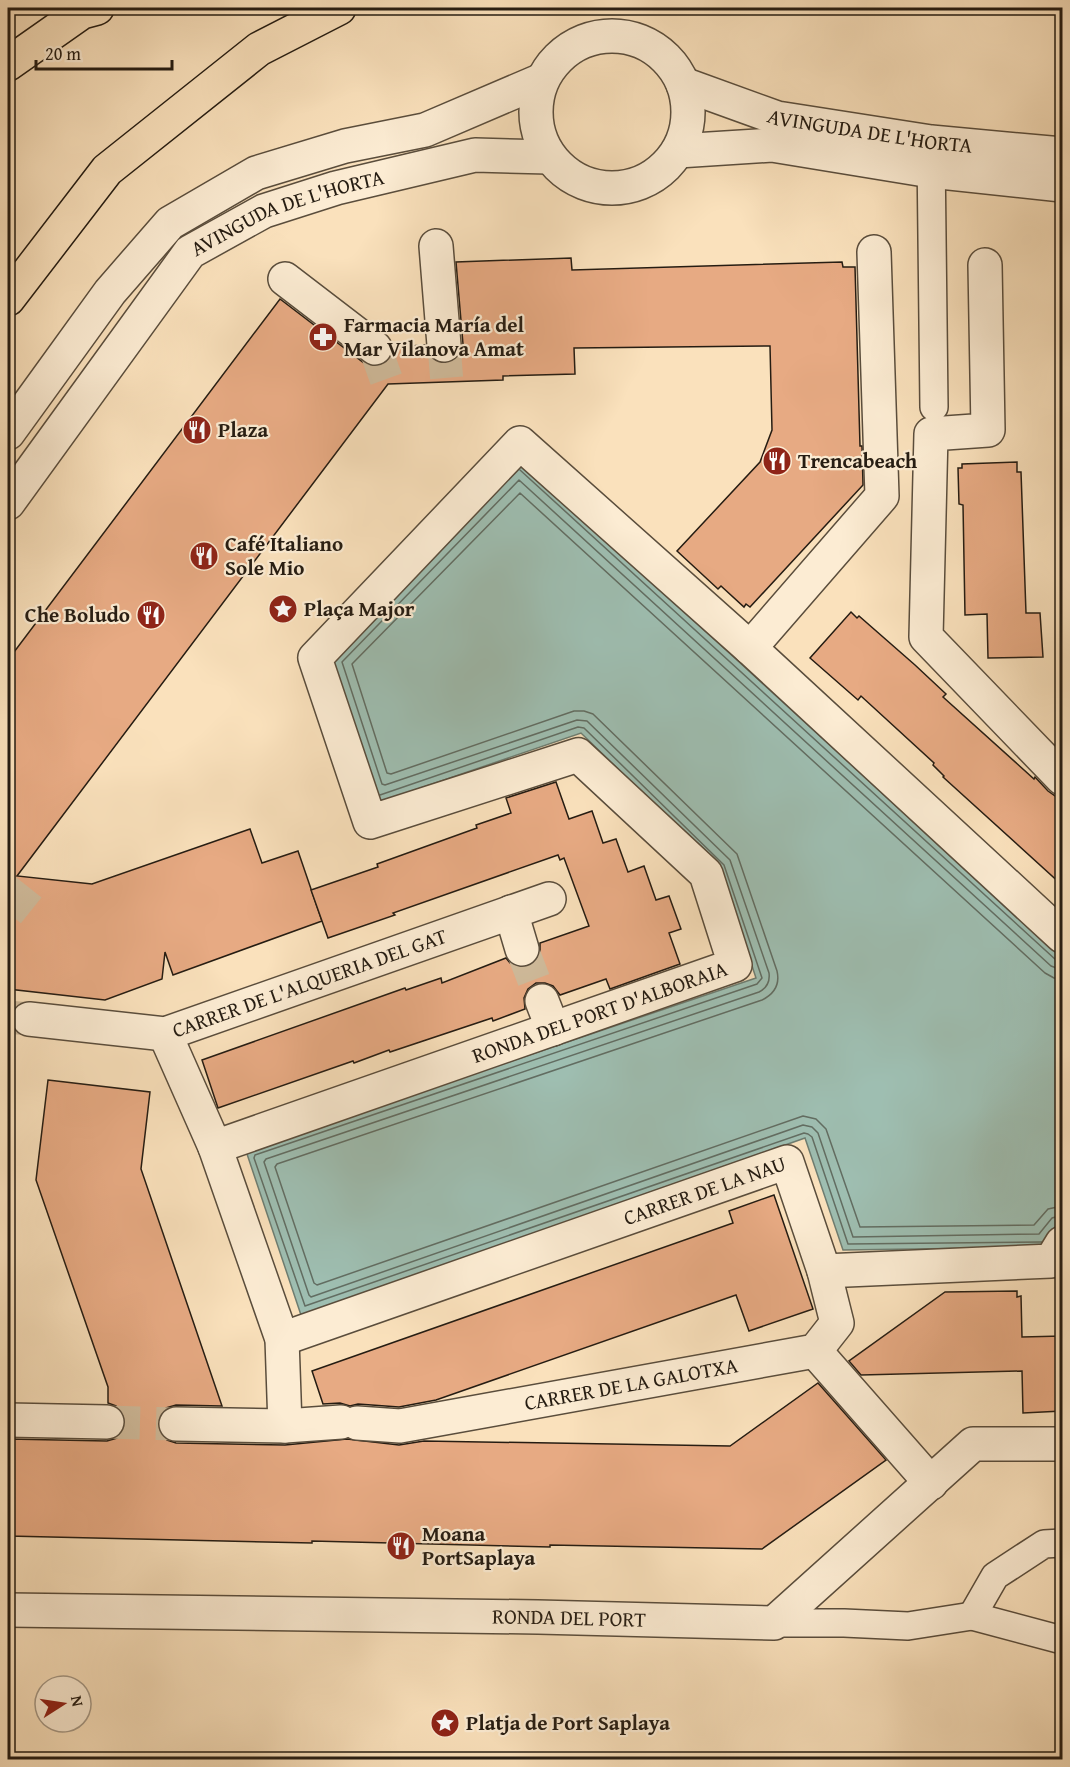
<svg xmlns="http://www.w3.org/2000/svg" width="1070" height="1767" viewBox="0 0 1070 1767" font-family="'Gentium Book Plus',serif">
  <style>
    .water { fill: #9ebeb1; stroke: #6e7d71; stroke-width: 1.5 }
    .lines { fill: none; stroke-linecap: round; stroke-linejoin: round }
    .shore { stroke: #626d62; stroke-width: 1.5 }
    .building { fill: #e7aa83; stroke: #251c12; stroke-width: 1.5 }
    .street-tunnel { stroke: #cfba9a; stroke-width: 33; stroke-dasharray: 33 16; stroke-linecap: butt }
    .lane-casing { stroke: #5a4d3c; stroke-width: 30 }
    .street-casing { stroke: #5a4d3c; stroke-width: 36 }
    .highway-casing { stroke: #251c12; stroke-width: 36 }
    .lane { stroke: #fcecd3; stroke-width: 27 }
    .street { stroke: #fcecd3; stroke-width: 33 }
    .highway { stroke: #fae1bc; stroke-width: 33 }
    .labels { text-anchor: middle; stroke-width: 4.5; stroke-linejoin: round; paint-order: stroke }
    .street-label { font-size: 21px; fill: #251c12; stroke: #fcecd3 }
    .poi-label { font-size: 21px; font-weight: bold; fill: #251c12; stroke: #fcecd3; text-anchor: start }
  </style>
  <rect width="100%" height="100%" fill="#fae1bc"/>
  <filter id="stains"><feTurbulence type="fractalNoise" baseFrequency=".00333" numOctaves="4"/><feColorMatrix values="0 0 0 0 .2 0 0 0 0 .09 0 0 0 0 .02 0 0 0 .5 -.17"/></filter>
  <radialGradient id="worn" r=".72"><stop offset=".6" stop-color="#630" stop-opacity="0"/><stop offset="1" stop-color="#630" stop-opacity=".3"/></radialGradient>
  <path class="water" d="M519,460L1062,958V1225L1048,1247L843,1250L805,1138L301,1315L246,1151L756,978L720,868L581,733L374,804L326,659Z"/>
  <g class="lines">
    <g class="shore">
      <path d="M520,470L1056,960L1062,962"/>
      <path d="M380,795L578,727L584,728L724,865L762,978L757,984L255,1155L254,1158L305,1306L804,1133L808,1134L812,1137L848,1244L1042,1242"/>
      <path d="M1062,970L1051,966L519,480L342,662L382,784L385,785L577,720L587,721L730,860L769,973C770,981 767,988 759,992L266,1159L264,1162L309,1295L311,1297L803,1125L812,1127L818,1133L853,1237L1039,1234L1052,1218L1062,1215"/>
      <path d="M1062,979L1054,978L1045,973L520,493L352,664L387,773L391,774L574,711H584L593,714L737,854L777,971C780,984 774,994 762,1000L277,1164L275,1167L314,1283L317,1285L803,1116L816,1119L826,1129L860,1227L1034,1225L1048,1209L1062,1206"/>
    </g>
  </g>
  <g class="building">
    <path d="M571,258L572,270L842,262L843,267H855L860,446H862L863,485L750,607L746,604L744,607L721,586L718,589L677,551L760,462L772,430L770,346L574,348L575,374L503,376V380L388,384L17,876L92,884L250,829L262,863L298,851L322,921L173,975L165,952L162,979L105,1000L8,989V660L280,299L364,363L372,366L382,365L389,360L393,347L425,345L429,356L437,362L446,364L454,361L461,354L463,344L456,262Z"/>
    <path d="M1017,462V472H1021L1026,613H1040L1043,657L988,658L987,614L965,615L963,505L959,504L958,468H962V464Z"/>
    <path d="M851,612L857,618L859,616L915,665L946,694L943,697L1034,779L1035,777L1048,791L1062,801V885L943,777L944,776L933,765L934,763L861,696L858,700L810,658Z"/>
    <path d="M556,782L569,819L592,811L603,843L616,839L628,872L644,866L656,900L669,896L681,929L669,933L680,964L610,989L606,979L560,995L553,986L545,983H536L528,989L524,998L525,1009L493,1021L492,1018L390,1052L389,1050L354,1063L353,1061L218,1108L202,1060L405,988L406,990L441,978L442,983L506,958L510,963L517,967H528L536,961L540,954V943L589,926L564,858L560,860L558,855L393,913L395,915L328,938L311,890L378,867L377,864L477,828L476,825L511,813L506,798Z"/>
    <path d="M48,1080L150,1092L141,1169L222,1406L176,1405L166,1408L160,1415L157,1424L160,1434L167,1440L176,1443L285,1445L347,1439L399,1445L424,1441L730,1446L818,1383L886,1460L762,1549L550,1545V1547L312,1541V1543L8,1536V1439L107,1441L117,1438L123,1431L126,1423L123,1412L116,1406L108,1403V1387L36,1180Z"/>
    <path d="M774,1195L813,1309L749,1331L736,1295L436,1400L399,1407L358,1404L350,1406L340,1403L323,1404L312,1371L733,1223L729,1211Z"/>
    <path d="M1017,1291V1297L1021,1296L1022,1337L1062,1336V1411L1023,1413L1022,1371L861,1375L849,1361L945,1292Z"/>
  </g>
  <g class="lines">
    <g class="street-tunnel">
      <path d="M444,345L447,383"/>
      <path d="M375,348L388,384"/>
      <path d="M8,913L36,878"/>
      <path d="M522,949L542,1001"/>
      <path d="M8,1017L29,1019"/>
      <path d="M107,1422L176,1424"/>
    </g>
    <g class="lane-casing">
      <g id="lane">
        <path d="M931,152L934,407"/>
        <path d="M1062,1543L1044,1544L995,1576L972,1616L1062,1640"/>
        <path d="M774,1623H844L908,1626L972,1616"/>
      </g>
    </g>
    <g class="street-casing">
      <g id="street">
        <circle cx="612" cy="112" r="76"/>
        <path id="s1" d="M683,84L777,118L931,142L1062,154"/>
        <path d="M678,151L772,145L931,171L1062,185"/>
        <path d="M436,246L444,345"/>
        <path d="M985,265L988,430L931,434L926,637L1062,778"/>
        <path d="M285,279L375,348"/>
        <path d="M8,433L110,292L170,223L256,173L345,146L425,130L542,80"/>
        <path id="s2" d="M8,503L190,252L264,211L336,188L475,155L549,157"/>
        <path d="M750,648L882,496L874,252"/>
        <path d="M511,912L522,949"/>
        <path d="M542,1001L553,1029"/>
        <path id="s3" d="M29,1019L165,1034L549,899"/>
        <path d="M165,1034L215,1147"/>
        <path id="s4" d="M282,1339L787,1162L824,1271L1051,1261L1062,1243"/>
        <path d="M815,1351L931,1483"/>
        <path d="M8,1420L107,1422"/>
        <path id="s5" d="M357,1423L400,1426L815,1351L837,1323L824,1271"/>
        <path d="M176,1424L285,1426L341,1422"/>
        <path id="s6" d="M285,1426L282,1339L215,1147L735,965L706,874L578,755L370,822L315,658L520,443L750,648L1062,936"/>
        <path id="s7" d="M8,1610L538,1617L774,1623L973,1444H1062"/>
      </g>
    </g>
    <g class="highway-casing">
      <g id="highway">
        <path d="M8,64L82,12L97,8"/>
        <path d="M8,299L107,170L259,49L339,8"/>
      </g>
    </g>
    <use href="#lane" class="lane"/>
    <use href="#street" class="street"/>
    <use href="#highway" class="highway"/>
  </g>
  <defs>
    <g id="pharmacy-disc" transform="scale(1.5)"><circle r="9.5" fill="#8f2418" stroke="#fcecd3"/><path d="M-2-6h4v4h4v4h-4v4h-4v-4h-4v-4h4Z" fill="#fff"/></g>
    <g id="restaurant-disc" transform="scale(1.5)"><circle r="9.5" fill="#8f2418" stroke="#fcecd3"/><path d="M-5-6h1v4h1v-4h1v4h1v-4h1v5L-1.5 .5V6h-2V.5L-5-1ZM5-6V6H3V1.5H1.5Q1.5-4 5-6Z" fill="#fff"/></g>
    <g id="sight-disc" transform="scale(1.5)"><circle r="9.5" fill="#8f2418" stroke="#fcecd3"/><path d="M0-6L1.8-2.2L6-1.7L2.9 1.2L3.7 5.4L0 3.3L-3.7 5.4L-2.9 1.2L-6-1.7L-1.8-2.2Z" fill="#fff"/></g>
  </defs>
  <g fill-rule="evenodd">
    <use href="#pharmacy-disc" x="323" y="337"/>
    <use href="#restaurant-disc" x="197" y="430"/>
    <use href="#restaurant-disc" x="777" y="461"/>
    <use href="#restaurant-disc" x="204" y="556"/>
    <use href="#sight-disc" x="283" y="609"/>
    <use href="#restaurant-disc" x="151" y="615"/>
    <use href="#restaurant-disc" x="401" y="1546"/>
    <use href="#sight-disc" x="445" y="1723"/>
  </g>
  <g class="labels">
    <g class="street-label">
      <text dy="7" stroke="none"><textPath href="#s1" startOffset="194">AVINGUDA DE L'HORTA</textPath></text>
      <text dy="7" stroke="none"><textPath href="#s2" startOffset="416">AVINGUDA DE L'HORTA</textPath></text>
      <text dy="7" stroke="none"><textPath href="#s3" startOffset="290">CARRER DE L'ALQUERIA DEL GAT</textPath></text>
      <text dy="7" stroke="none"><textPath href="#s6" startOffset="698">RONDA DEL PORT D'ALBORAIA</textPath></text>
      <text dy="7" stroke="none"><textPath href="#s4" startOffset="448">CARRER DE LA NAU</textPath></text>
      <text dy="7" stroke="none"><textPath href="#s5" startOffset="278">CARRER DE LA GALOTXA</textPath></text>
      <text dy="7" stroke="none"><textPath href="#s7" startOffset="561">RONDA DEL PORT</textPath></text>
    </g>
    <g class="poi-label">
      <text x="344" y="332">Farmacia María del<tspan x="344" dy="24">Mar Vilanova Amat</tspan></text>
      <text x="218" y="437">Plaza</text>
      <text x="798" y="468">Trencabeach</text>
      <text x="225" y="551">Café Italiano<tspan x="225" dy="24">Sole Mio</tspan></text>
      <text x="304" y="616">Plaça Major</text>
      <text x="130" y="622" text-anchor="end">Che Boludo</text>
      <text x="422" y="1541">Moana<tspan x="422" dy="24">PortSaplaya</tspan></text>
      <text x="466" y="1730">Platja de Port Saplaya</text>
    </g>
  </g>
  <rect width="1070" height="1767" fill="none" stroke="#fae1bc" stroke-width="30"/>
  <rect x="9" y="9" width="1052" height="1749" fill="none" stroke="#251c12" stroke-width="3"/>
  <rect x="15" y="15" width="1040" height="1737" fill="none" stroke="#251c12" stroke-width="1.5"/>
  <g transform="translate(63 1704) rotate(78)"><circle r="28" fill="#fcecd3" stroke="#a69986" stroke-width="1.5"/>
  <path d="M0-4.5L10 22L0 15L-10 22Z" fill="#8f2418"/>
  <text y="-9" font-size="16" font-weight="bold" text-anchor="middle" fill="#251c12">N</text>
  </g>
  <path d="M36 60v9h136v-9" fill="none" stroke="#251c12" stroke-width="3"/>
  <text x="45" y="60" font-size="18" fill="#251c12" stroke="#fcecd3" stroke-width="4.5" paint-order="stroke">20 m</text>
  <rect width="100%" height="100%" filter="url(#stains)"/>
  <rect width="100%" height="100%" fill="url(#worn)"/>
</svg>
